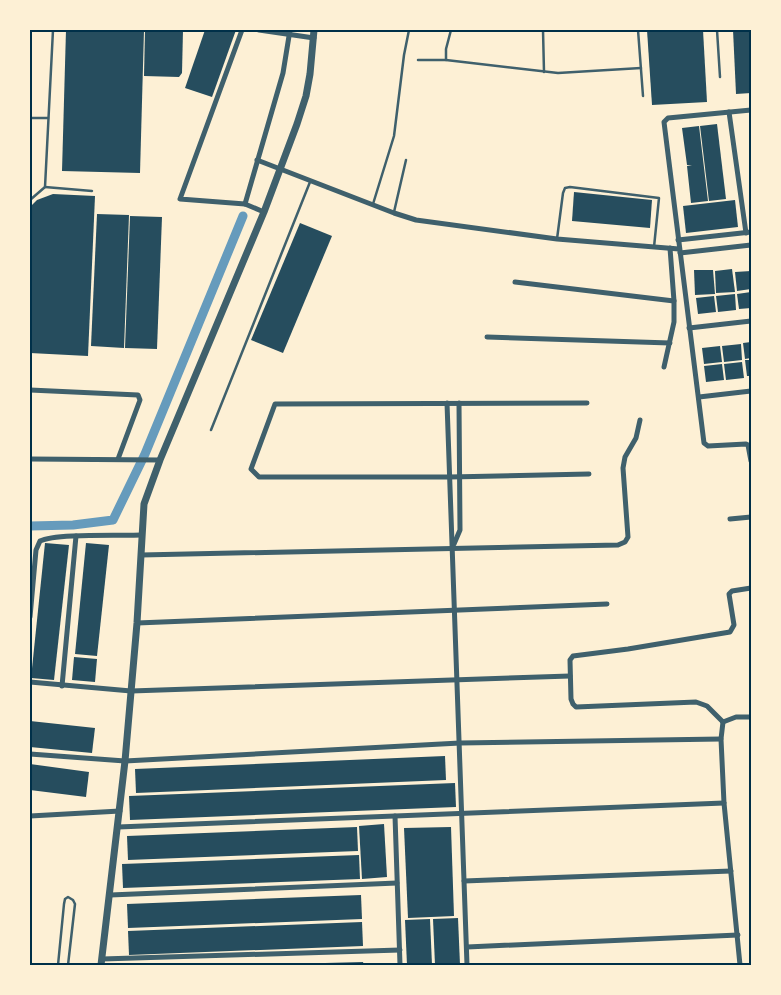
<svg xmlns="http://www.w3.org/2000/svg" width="781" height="995" viewBox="0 0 781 995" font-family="Lora,serif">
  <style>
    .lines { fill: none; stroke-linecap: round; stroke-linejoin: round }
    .canal { stroke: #669bbc; stroke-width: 9 }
    .building { fill: #264d5e }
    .service { stroke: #3f606c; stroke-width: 2.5 }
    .minor { stroke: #3f606c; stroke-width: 5 }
    .tertiary { stroke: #3f606c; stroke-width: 7 }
    .neatline { fill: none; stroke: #003049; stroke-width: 2 }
  </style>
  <rect width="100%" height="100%" fill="#fdf0d5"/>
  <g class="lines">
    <path class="canal" d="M30,526L73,525L113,520L145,454L243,216"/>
  </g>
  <g class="building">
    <path d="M66,30H144L140,173L62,171Z"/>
    <path d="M145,30H183L182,73L179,77L144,76Z"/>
    <path d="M205,30H236L212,97L185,88Z"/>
    <path d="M647,30H703L707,102L652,105Z"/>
    <path d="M733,30H751V93L736,94Z"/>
    <path d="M717,124L726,199L709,201L700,126Z"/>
    <path d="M699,126L708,201L691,203L687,166L692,165H687L682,128Z"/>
    <path d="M574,192L652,200L650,228L572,221Z"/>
    <path d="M53,194L95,196L88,356L30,353V207L37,200Z"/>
    <path d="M735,200L738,227L686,233L683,206Z"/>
    <path d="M97,214L129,215L124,348L91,346Z"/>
    <path d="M130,216L162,217L157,349L125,348Z"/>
    <path d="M300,223L332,236L283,353L251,340Z"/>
    <path d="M732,269L735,292L716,293L715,271Z"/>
    <path d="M694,270H713L715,294L695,295Z"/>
    <path d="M751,271V289L737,291L735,272Z"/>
    <path d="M751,292V308L739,309L737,294Z"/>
    <path d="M735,294L736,310L718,312L716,296Z"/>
    <path d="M714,296L716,312L698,314L696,298Z"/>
    <path d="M751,342V358L745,359L743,343Z"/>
    <path d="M741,344L742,360L724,362L722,346Z"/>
    <path d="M720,346L722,362L704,364L702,348Z"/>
    <path d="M745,360H751V376H747Z"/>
    <path d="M742,362L744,378L726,380L724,364Z"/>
    <path d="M722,364L724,380L706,382L704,366Z"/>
    <path d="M45,543L69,545L54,680L31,678Z"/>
    <path d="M86,543L109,545L97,656L75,654Z"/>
    <path d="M74,657L97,659L95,682L72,680Z"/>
    <path d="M30,721L95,728L92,753L30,747Z"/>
    <path d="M445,756L446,780L136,793L135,769Z"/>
    <path d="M30,764L89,772L86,797L30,790Z"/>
    <path d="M455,783L456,807L130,820L129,796Z"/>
    <path d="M384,824L387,877L362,879L359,826Z"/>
    <path d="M357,827L358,851L128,860L127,836Z"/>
    <path d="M451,827L454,916L408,918L404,828Z"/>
    <path d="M359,855L360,879L123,888L122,864Z"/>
    <path d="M361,895L362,919L128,928L127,904Z"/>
    <path d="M458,918L460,965H435L433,919Z"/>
    <path d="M430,919L432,965H407L405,920Z"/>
    <path d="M362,922L363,946L129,955L128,931Z"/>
    <path d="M363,962L364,965H325V963Z"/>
  </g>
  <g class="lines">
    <g class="service">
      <path d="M543,30L544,72"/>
      <path d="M638,30L643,96"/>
      <path d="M717,30L720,77"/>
      <path d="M418,60H446L558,73L641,68"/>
      <path d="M446,60V49L451,30"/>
      <path d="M30,118H48"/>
      <path d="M45,187L92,191"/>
      <path d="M30,200L45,187L53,30"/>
      <path d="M373,204L394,136L404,55L409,30"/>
      <path d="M394,212L406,160"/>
      <path d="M557,239L563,193L565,188L570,187L659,198L654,247"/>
      <path d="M211,430L310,182"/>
      <path d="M58,965L64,904L65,899L68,897L73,900L75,904L68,965"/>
    </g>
    <g class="minor">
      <path d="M242,30L180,199L245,204L264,212"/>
      <path d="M259,30L314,38"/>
      <path d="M751,110L668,118L664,122L704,443L708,446L746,444L748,445L751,461"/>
      <path d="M729,112L746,233"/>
      <path d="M257,160L394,213L416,220L557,239L679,249"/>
      <path d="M245,204L283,73L290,30"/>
      <path d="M678,240L751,232"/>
      <path d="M680,253L751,245"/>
      <path d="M515,282L674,301"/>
      <path d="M689,328L751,321"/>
      <path d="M487,337L670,343"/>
      <path d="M664,367L674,322V301L670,248"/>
      <path d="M30,390L138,395L140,400L118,459"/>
      <path d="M699,397L751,391"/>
      <path d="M447,403L467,965"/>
      <path d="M587,403L275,404L251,469L259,477H449L589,474"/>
      <path d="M30,459L160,460"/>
      <path d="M730,519L751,517"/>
      <path d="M454,544L460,530L459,403"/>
      <path d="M141,555L618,545L625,542L628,537L623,468L625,457L636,438L640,420"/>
      <path d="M30,617L36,550L40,541C55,533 121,536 141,535"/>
      <path d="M137,623L607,604"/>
      <path d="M30,682L131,691L570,676"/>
      <path d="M62,686L76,536"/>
      <path d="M723,722L707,706L696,702L576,707L573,704L571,699L570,660L573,656L628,649L730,632L734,625L729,594L732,591L751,588"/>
      <path d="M723,722L721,739L724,803L740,965"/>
      <path d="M723,722L736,717H751"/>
      <path d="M30,754L125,761L460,743L721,739"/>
      <path d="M30,816L120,811"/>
      <path d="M395,816L400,965"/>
      <path d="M118,827L724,803"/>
      <path d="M464,881L731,871"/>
      <path d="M110,895L397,883"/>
      <path d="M467,947L738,935"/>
      <path d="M102,959L400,950"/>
    </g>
    <path class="tertiary" d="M101,965L125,761L137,623L144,504L160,460L264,212L297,124L306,96L310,74L314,30"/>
  </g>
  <rect width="781" height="995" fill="none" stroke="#fdf0d5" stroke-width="62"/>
  <rect x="31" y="31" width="719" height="933" class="neatline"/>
</svg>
